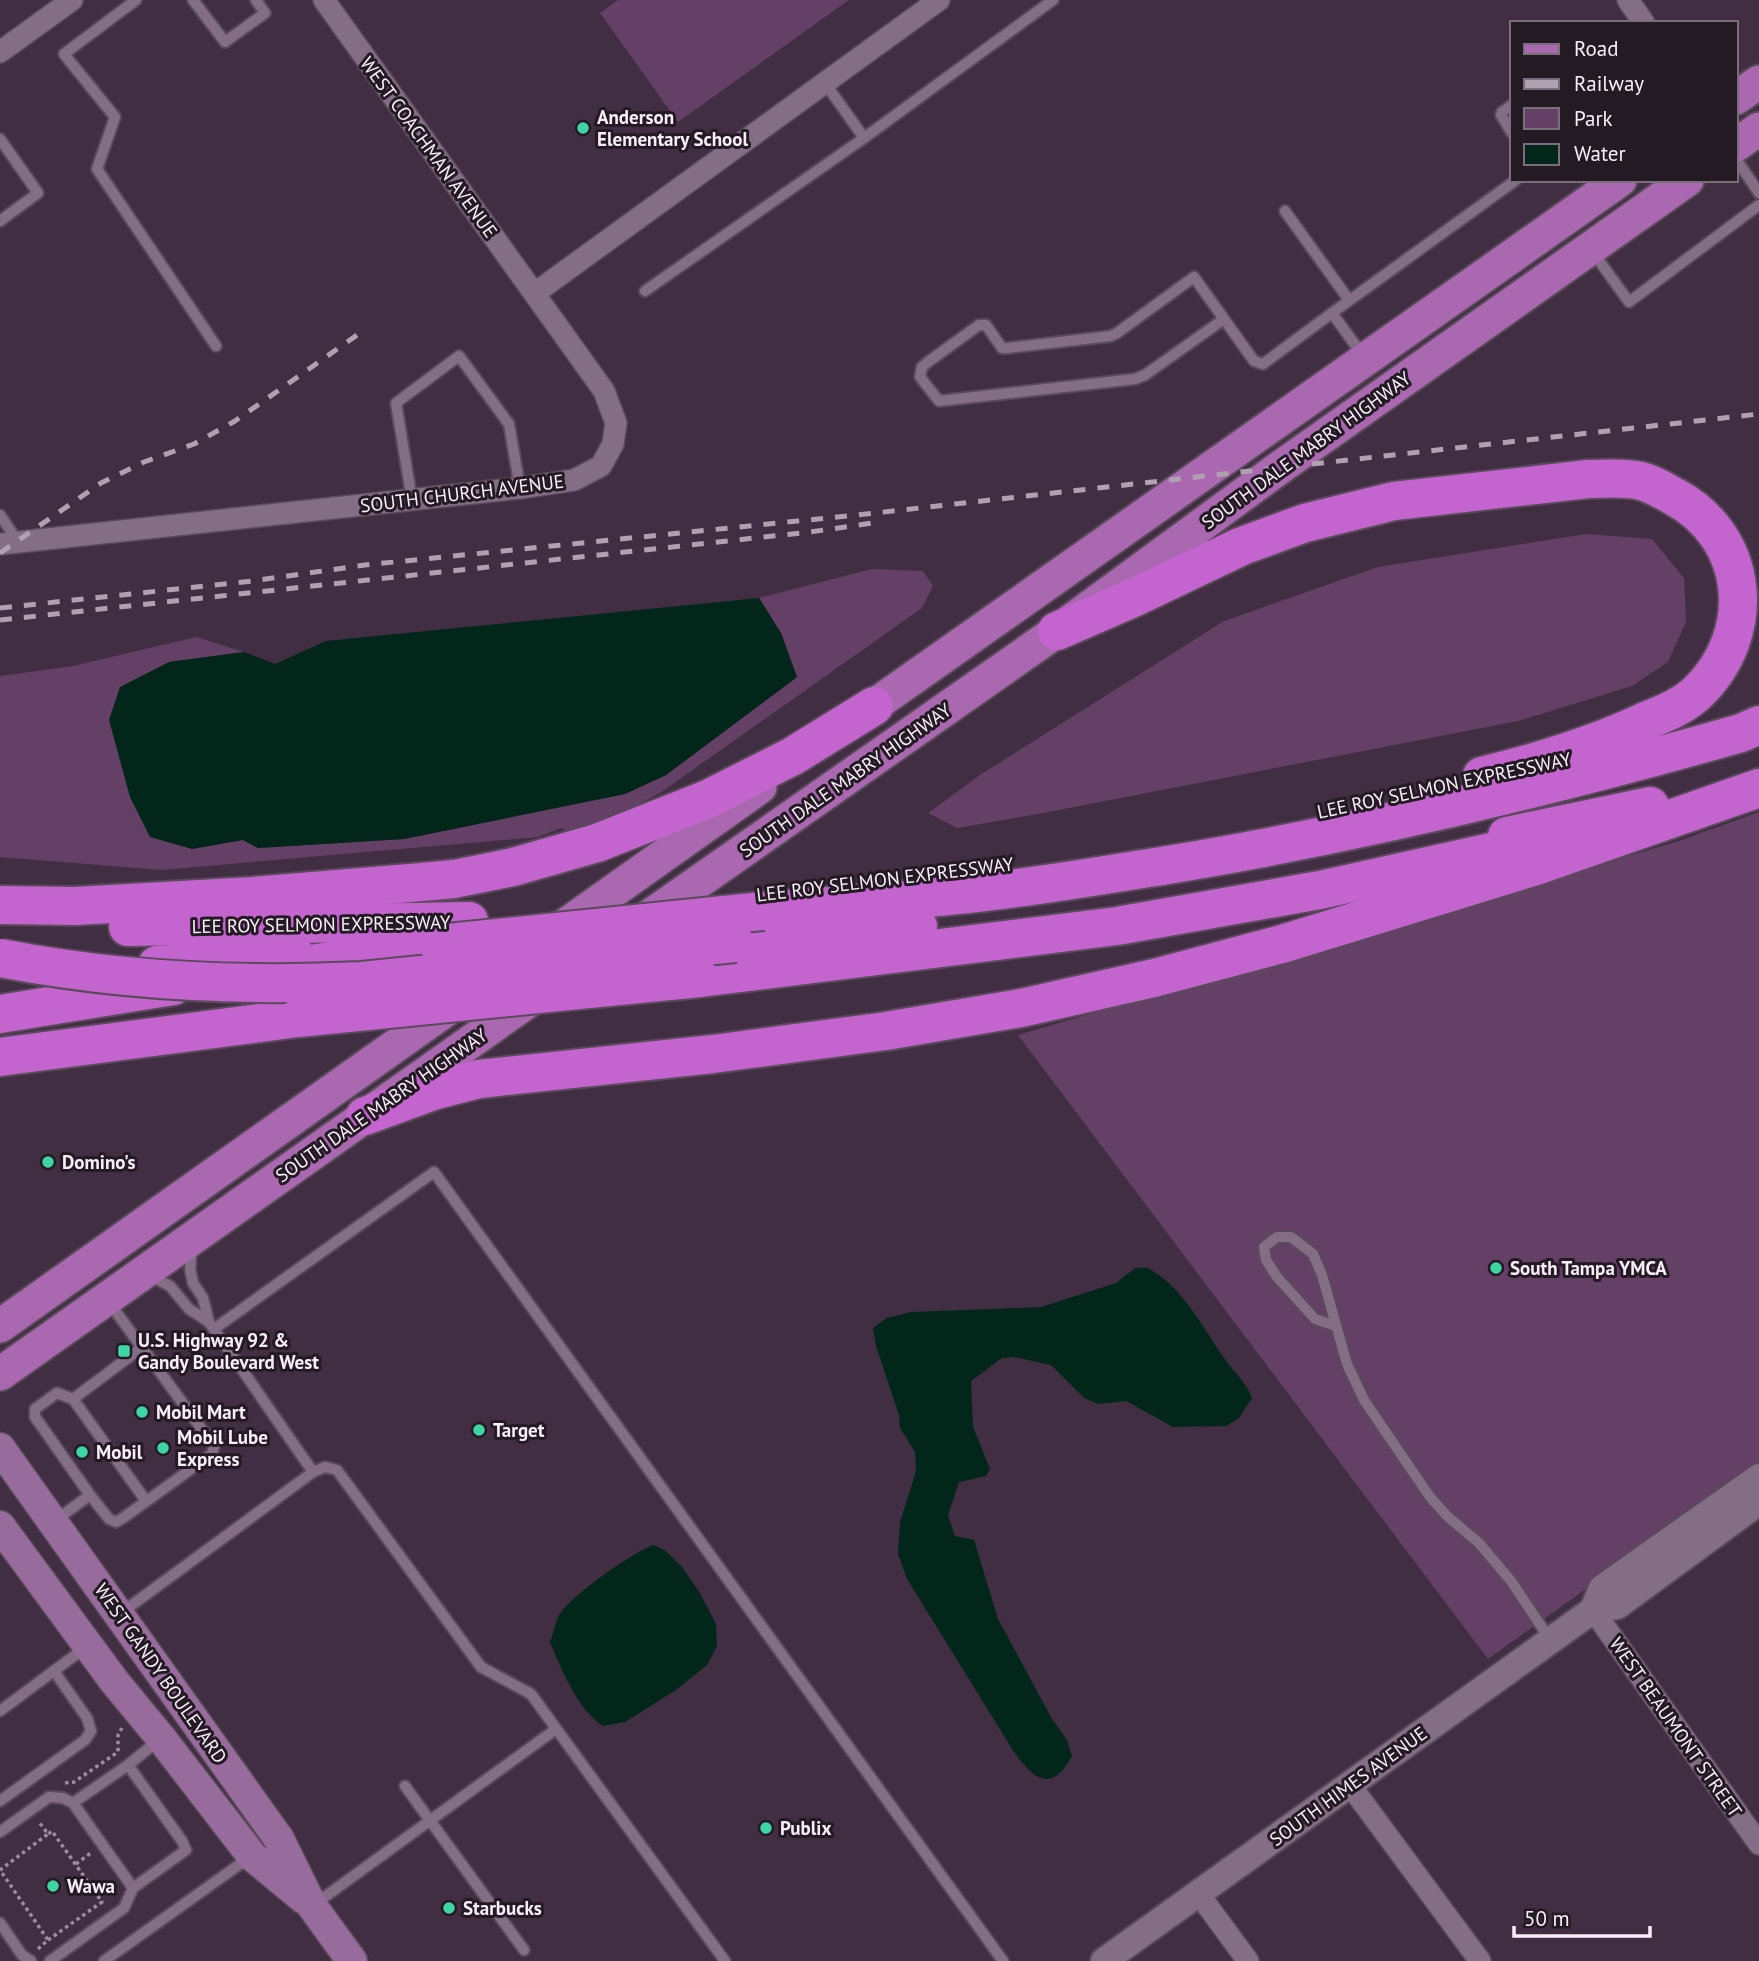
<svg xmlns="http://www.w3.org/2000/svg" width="1759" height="1961" viewBox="0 0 1759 1961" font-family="'PT Sans',sans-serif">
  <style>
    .green { fill: #644067 }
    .water { fill: #03261a }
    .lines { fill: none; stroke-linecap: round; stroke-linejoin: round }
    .service-casing { stroke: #5a4a5b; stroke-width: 14 }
    .minor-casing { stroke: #5a4a5b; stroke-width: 24 }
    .tertiary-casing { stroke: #5a4a5b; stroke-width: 30 }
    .secondary-casing { stroke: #5a4a5b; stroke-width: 33 }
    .primary-casing { stroke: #5a4a5b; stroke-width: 37 }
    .motorway-casing { stroke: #5a4a5b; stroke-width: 42 }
    .path { stroke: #9c8c9e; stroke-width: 3.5; stroke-dasharray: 3.5 3.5; stroke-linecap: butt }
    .service { stroke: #846e86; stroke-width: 10 }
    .minor { stroke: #846e86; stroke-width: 21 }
    .tertiary { stroke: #846e86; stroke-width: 26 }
    .secondary { stroke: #976b9c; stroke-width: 30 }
    .primary { stroke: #aa68b1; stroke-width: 33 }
    .motorway { stroke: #c464ce; stroke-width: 38 }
    .rail { stroke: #b0a1b1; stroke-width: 5; stroke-dasharray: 12 12; stroke-linecap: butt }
    .motorway-bridge-casing { stroke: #5a4a5b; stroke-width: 42; stroke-linecap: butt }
    .motorway-bridge { stroke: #c464ce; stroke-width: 38 }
    .poi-dot { fill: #3ed4a3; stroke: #231a23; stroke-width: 2.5 }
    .labels { text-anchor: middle; stroke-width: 6; stroke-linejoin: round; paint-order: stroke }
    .poi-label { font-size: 19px; font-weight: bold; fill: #faedfa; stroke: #231a23; text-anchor: start }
    .street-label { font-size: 19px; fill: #faedfa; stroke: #231a23 }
  </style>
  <rect width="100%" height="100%" fill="#412e43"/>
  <g class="green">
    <path d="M618,0H849L678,122L600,13Z"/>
    <path d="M1586,534L1652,539L1684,578L1686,622L1668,662L1632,686L1518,721L1038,814L957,828L928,813L980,775L1224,621L1378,567Z"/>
    <path d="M872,569L923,571L933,586L922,608L660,793L580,835L561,828L538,837L161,870L0,857V676L73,666L196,637L244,652L169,662L192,849L243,840L258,848L404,839L625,794L666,775L797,677L781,633L759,598Z"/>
    <path d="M1759,812V1465L1488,1659L1018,1035L1676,842Z"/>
  </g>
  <g class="water">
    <path d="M759,598L781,633L797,677L666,775L625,794L404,839L258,848L243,840L192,849L150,837L130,797L109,720L120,687L169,662L244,652L275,664L326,641Z"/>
    <path d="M1135,1268C1141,1268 1147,1267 1151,1270C1183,1288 1204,1329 1224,1358C1234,1372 1246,1382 1252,1398L1239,1418L1226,1426L1173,1427L1126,1401L1098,1404L1084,1398L1051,1365L1014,1357L1002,1358L971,1381L973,1427L990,1469L986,1476L959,1482L948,1515L955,1536L974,1540L998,1619L1052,1719L1067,1740L1072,1756C1051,1795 1033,1778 1014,1752L907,1579L898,1554L900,1522L916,1471L915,1452L900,1428L899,1415L876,1346L873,1328L887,1318L911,1312L1041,1307L1116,1283Z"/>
    <path d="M653,1545L666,1551L682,1567L700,1593L716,1624L717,1646L707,1665L676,1690L625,1722L603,1726C578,1710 561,1669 550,1642C553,1634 555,1623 559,1615C573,1594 629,1555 653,1545Z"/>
  </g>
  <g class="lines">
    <g class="service-casing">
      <g id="service">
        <path d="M136,0L64,54L115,117L97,169L216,346"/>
        <path d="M193,0L225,42L265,13L256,0"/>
        <path d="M1512,105L1502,112L1501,115L1512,133"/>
        <path d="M864,138L1053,0"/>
        <path d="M0,139L38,193L0,221"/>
        <path d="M1736,159L1759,193"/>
        <path d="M1285,211L1349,300"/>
        <path d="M1592,251L1629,302L1759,205"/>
        <path d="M645,291L864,138L825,83"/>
        <path d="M1332,313L1516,180"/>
        <path d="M1224,319L1194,277L1117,333L1111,336L1008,348H1002L986,325H979L928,362L922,367L920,377L939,401L1135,379L1145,375L1224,319L1254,361L1263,364L1332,313L1364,357"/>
        <path d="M412,500L396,403L459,356L509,424L520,488"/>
        <path d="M0,515L18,542"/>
        <path d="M192,1247L190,1269L193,1283L203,1298L209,1322L313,1472L325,1467L337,1470L481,1667L531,1694L725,1961"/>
        <path d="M149,1275L170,1286L189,1309L209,1322"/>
        <path d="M1336,1326L1315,1319L1277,1277L1266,1260L1264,1247L1277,1237H1291L1313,1254L1322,1275L1347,1364L1364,1400L1430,1497L1447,1516L1479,1543L1511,1581L1551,1641"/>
        <path d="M214,1329L434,1172L1003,1961"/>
        <path d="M141,1348L73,1399L146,1501"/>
        <path d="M73,1399L57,1393L35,1409V1417L90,1495"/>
        <path d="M56,1520L90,1495L109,1519L116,1522L123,1518L212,1454L214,1446L108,1301"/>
        <path d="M121,1613L313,1472"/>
        <path d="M0,1711L86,1647"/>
        <path d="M128,1765L182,1841L186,1850L133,1888L73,1803L128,1765L159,1740"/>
        <path d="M405,1786L524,1950"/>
        <path d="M0,1801L85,1740L91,1731L87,1718L54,1671"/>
        <path d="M0,1832L49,1797L63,1798L73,1803"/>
        <path d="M315,1904L556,1729"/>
        <path d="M0,1923L22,1955L31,1961"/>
        <path d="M50,1961L124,1908L133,1888"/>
        <path d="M104,1961L250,1857"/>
      </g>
    </g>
    <g class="minor-casing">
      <g id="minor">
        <path d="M1628,0L1644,23"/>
        <path d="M0,52L72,0"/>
        <path d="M535,293L939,0"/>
        <path d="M0,544L520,488L574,480L601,466L613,444L616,423L604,391L324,0"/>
        <path d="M1593,1610L1759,1844"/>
        <path d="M1350,1785L1480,1961"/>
        <path d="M1198,1893L1248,1961"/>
      </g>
    </g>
    <g class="tertiary-casing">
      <g id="tertiary">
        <path d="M1593,1610L1602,1588L1759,1477"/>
        <path d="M1104,1961L1593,1610L1617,1606L1759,1502"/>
      </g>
    </g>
    <g class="secondary-casing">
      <g id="secondary">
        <path d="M0,1448L279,1839L312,1906L352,1961"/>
        <path d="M0,1526L114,1681L161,1738L252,1856L304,1899"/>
      </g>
    </g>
    <g class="primary-casing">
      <g id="primary">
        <path d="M1736,98L1759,82"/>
        <path d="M1736,145L1759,129"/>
        <path d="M852,721L1620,180"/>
        <path d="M634,927L1057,631L1282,466L1687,180"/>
        <path d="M550,936L760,787"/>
        <path d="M0,1326L460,1000"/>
        <path d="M0,1374L544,990"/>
      </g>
    </g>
    <g class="motorway-casing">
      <g id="motorway">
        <path d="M1057,631L1133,598L1242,546L1305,523L1394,501L1588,479C1605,479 1624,477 1641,481C1653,484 1664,491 1675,497C1750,538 1758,632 1699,691C1685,705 1666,713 1648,720C1595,745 1539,762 1482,776"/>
        <path d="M1507,836L1650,806"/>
        <path d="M0,905L75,906L253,896L422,882L454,879L513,867L597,843L708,799L793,756L874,706"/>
        <path d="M763,911C831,906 900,901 968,894C1025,888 1081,879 1136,870C1341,838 1541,790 1741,733L1759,725"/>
        <path d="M128,927L469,921"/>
        <path d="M735,943L918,926"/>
        <path d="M157,965L296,956"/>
        <path d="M267,971L438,944"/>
        <path d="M700,978L1117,926L1320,890L1536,842"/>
        <path d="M0,1014L173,986"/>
        <path d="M0,1057L298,1018"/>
        <path d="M365,1116L436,1090L479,1079L713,1054L886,1031L1021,1008L1154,978L1282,944L1536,866L1759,788"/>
      </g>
    </g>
    <g class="path">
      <path d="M65,1783L74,1782L118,1752V1735L122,1728"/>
      <path d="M76,1864L92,1852"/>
      <path d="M48,1940L102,1902L52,1831L48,1834"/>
      <path d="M38,1949L48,1940L0,1870L48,1834L39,1822"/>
    </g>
    <use href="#service" class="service"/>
    <use href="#minor" class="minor"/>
    <use href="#tertiary" class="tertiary"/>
    <use href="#secondary" class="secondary"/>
    <use href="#primary" class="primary"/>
    <use href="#motorway" class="motorway"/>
    <g class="rail">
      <path d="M0,553L101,483L144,462L194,444L235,421L360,333"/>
      <path d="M0,608L252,581L365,565L857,515L1759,414"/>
      <path d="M0,620L810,532L873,523"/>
    </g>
    <g class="motorway-bridge-casing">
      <g id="motorway-bridge">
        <path d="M438,944L763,911"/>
        <path d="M0,958C119,981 241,987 362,981L735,943"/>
        <path d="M298,1018L700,978"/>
      </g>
    </g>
    <use href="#motorway-bridge" class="motorway-bridge"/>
  </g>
  <g class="poi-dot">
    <circle cx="583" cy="128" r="7"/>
    <circle cx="48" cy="1162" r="7"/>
    <circle cx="1496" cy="1268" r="7"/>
    <rect x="117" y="1344" width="14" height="14" rx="3.5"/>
    <circle cx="142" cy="1412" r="7"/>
    <circle cx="479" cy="1430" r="7"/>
    <circle cx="163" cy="1448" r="7"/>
    <circle cx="82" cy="1452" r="7"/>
    <circle cx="766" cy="1828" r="7"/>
    <circle cx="53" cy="1886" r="7"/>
    <circle cx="449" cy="1908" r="7"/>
  </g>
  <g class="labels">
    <g class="poi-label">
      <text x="597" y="124">Anderson<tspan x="597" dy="22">Elementary School</tspan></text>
      <text x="62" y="1169">Domino's</text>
      <text x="1510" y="1275">South Tampa YMCA</text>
      <text x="138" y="1347">U.S. Highway 92 &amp;<tspan x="138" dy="22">Gandy Boulevard West</tspan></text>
      <text x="156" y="1419">Mobil Mart</text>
      <text x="493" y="1437">Target</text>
      <text x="177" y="1444">Mobil Lube<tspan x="177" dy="22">Express</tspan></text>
      <text x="96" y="1459">Mobil</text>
      <text x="780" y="1835">Publix</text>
      <text x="67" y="1893">Wawa</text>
      <text x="463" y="1915">Starbucks</text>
    </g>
    <g class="street-label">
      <text transform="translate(429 147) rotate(54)" y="7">WEST COACHMAN AVENUE</text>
      <text transform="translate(1306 450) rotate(-36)" y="7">SOUTH DALE MABRY HIGHWAY</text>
      <text transform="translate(462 493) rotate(-7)" y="7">SOUTH CHURCH AVENUE</text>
      <text transform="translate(845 780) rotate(-35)" y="7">SOUTH DALE MABRY HIGHWAY</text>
      <text transform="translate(1444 785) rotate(-12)" y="7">LEE ROY SELMON EXPRESSWAY</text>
      <text transform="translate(885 879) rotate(-7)" y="7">LEE ROY SELMON EXPRESSWAY</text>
      <text transform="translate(321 924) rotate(-1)" y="7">LEE ROY SELMON EXPRESSWAY</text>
      <text transform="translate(381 1105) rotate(-35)" y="7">SOUTH DALE MABRY HIGHWAY</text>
      <text transform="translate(161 1673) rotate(55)" y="7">WEST GANDY BOULEVARD</text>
      <text transform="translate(1676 1727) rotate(55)" y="7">WEST BEAUMONT STREET</text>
      <text transform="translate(1348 1786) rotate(-36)" y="7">SOUTH HIMES AVENUE</text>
    </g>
  </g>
  <rect x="1510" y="21" width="228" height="161" fill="#231a23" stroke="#796e79" stroke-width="2"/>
  <rect x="1524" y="44" width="35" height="10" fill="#aa68b1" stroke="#796e79" stroke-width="2"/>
  <text x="1574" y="56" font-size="21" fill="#faedfa">Road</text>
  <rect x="1524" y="79" width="35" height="10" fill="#b0a1b1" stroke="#796e79" stroke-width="2"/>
  <text x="1574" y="91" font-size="21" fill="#faedfa">Railway</text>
  <rect x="1524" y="108" width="35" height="21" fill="#644067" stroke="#796e79" stroke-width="2"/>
  <text x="1574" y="126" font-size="21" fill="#faedfa">Park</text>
  <rect x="1524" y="144" width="35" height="21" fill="#03261a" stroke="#796e79" stroke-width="2"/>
  <text x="1574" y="161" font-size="21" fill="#faedfa">Water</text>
  <path d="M1514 1926v10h136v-10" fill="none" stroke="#faedfa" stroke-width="3.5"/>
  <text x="1524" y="1926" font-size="21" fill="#faedfa" stroke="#231a23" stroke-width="5" paint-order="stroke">50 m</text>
</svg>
